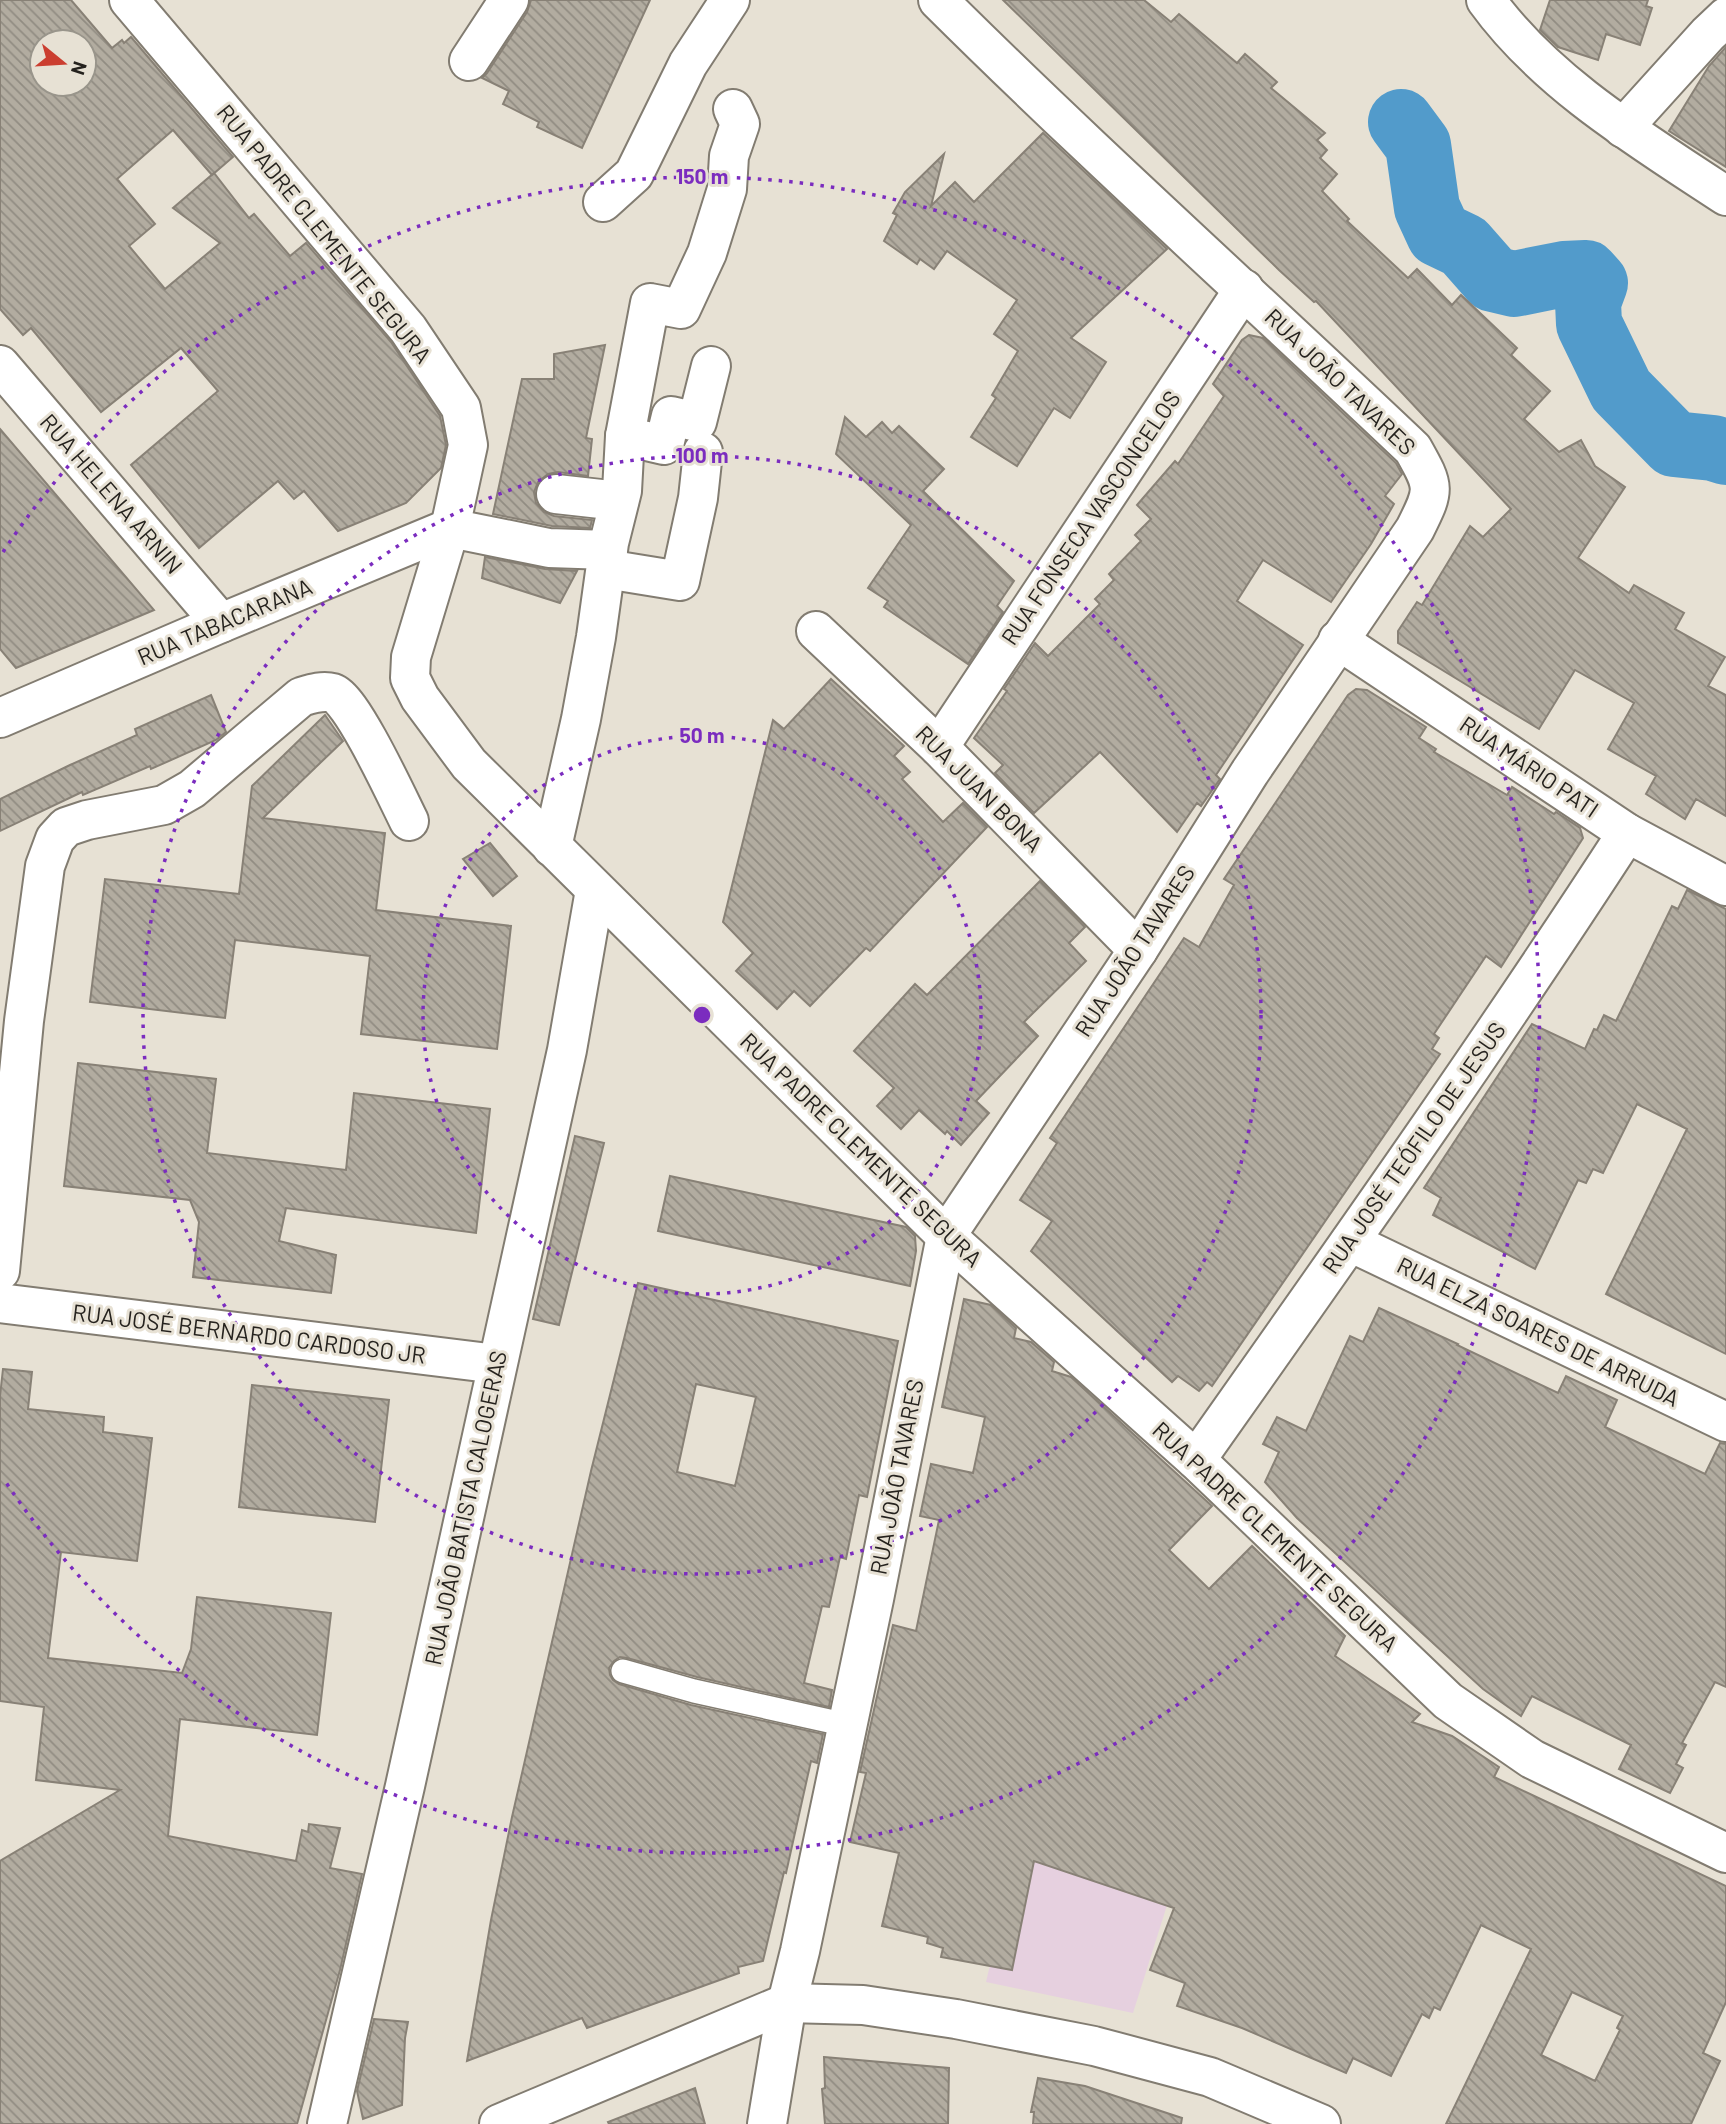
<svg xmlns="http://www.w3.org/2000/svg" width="1726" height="2124" viewBox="0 0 1726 2124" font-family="Barlow,sans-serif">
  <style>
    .industrial { fill: #e6d0df }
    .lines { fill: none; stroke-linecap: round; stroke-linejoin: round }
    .river { stroke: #529bcb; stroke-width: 66 }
    .building { fill: url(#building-back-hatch); stroke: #888176; stroke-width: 2; fill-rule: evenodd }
    .lane-casing { stroke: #827c71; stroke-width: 26 }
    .street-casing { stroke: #827c71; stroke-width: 42 }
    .secondary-casing { stroke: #827c71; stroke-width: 42 }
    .lane { stroke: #fff; stroke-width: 23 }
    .street { stroke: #fff; stroke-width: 38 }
    .secondary { stroke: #fff; stroke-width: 38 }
    .ring { fill: none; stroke: #7b2cbf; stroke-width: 3.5; stroke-dasharray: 3.5 7 }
    .labels { text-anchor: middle; stroke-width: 6; stroke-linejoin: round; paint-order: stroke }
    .street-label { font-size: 23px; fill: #25221e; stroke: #e7e1d4 }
    .centre { fill: #7b2cbf; stroke: #e7e1d4; stroke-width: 3.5 }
    .ring-label { font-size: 21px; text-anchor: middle; font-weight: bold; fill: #7b2cbf; stroke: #e7e1d4; stroke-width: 6; stroke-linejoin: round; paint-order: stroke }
  </style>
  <defs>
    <pattern id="building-back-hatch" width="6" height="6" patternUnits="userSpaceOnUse" patternTransform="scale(1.75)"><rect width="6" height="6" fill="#b2aca0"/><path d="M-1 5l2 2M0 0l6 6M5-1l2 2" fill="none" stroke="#918c82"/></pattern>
  </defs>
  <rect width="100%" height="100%" fill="#e7e1d4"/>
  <path class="industrial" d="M1062,1660L1216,1750L1133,2013L986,1982Z"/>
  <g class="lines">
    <path class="river" d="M1401,122L1418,145L1427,208L1439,234L1464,246L1493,279L1514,284L1564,274L1586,273L1595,283L1588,302L1589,324L1621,390L1674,444L1713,448L1726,452"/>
  </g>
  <g class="building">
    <path d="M0,0H71L112,48L122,40L124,43L131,37L233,157L212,175L173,130L117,179L155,224L129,246L165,289L220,243L173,208L214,173L249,218L254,214L290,256L306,243L391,342L440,416L446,445L441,468L406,503L338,531L304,491L294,499L278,481L199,548L131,465L218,391L181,348L101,412L31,328L23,335L0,309ZM42,42H84V84H42Z"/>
    <path d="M531,0H650L582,148L537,127L539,122L503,104L509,91L482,78L487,73L527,12Z"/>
    <path d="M1003,0H1144L1171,22L1179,14L1237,63L1245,54L1277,82L1271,88L1325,133L1317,140L1327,150L1320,158L1337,174L1322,191L1349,219L1347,221L1408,278L1417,269L1452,305L1461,295L1517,348L1511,355L1550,391L1524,419L1559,452L1581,440L1595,466L1625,487L1578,558L1629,593L1634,585L1684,613L1675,629L1725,657L1708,686L1726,695V816L1696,799L1685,819L1646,794L1656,776L1608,749L1634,703L1575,670L1539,729L1398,643V631L1417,602L1422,605L1470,526L1483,537L1511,509L1316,301L1314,302L1279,270Z"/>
    <path d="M1550,0H1648L1646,6L1652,8L1640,45L1606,34L1598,60L1558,47L1540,30Z"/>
    <path d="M1726,47V167L1669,131L1709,66Z"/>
    <path d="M1043,133L1167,249L1071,338L1106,362L1070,418L1054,408L1017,466L971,437L996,398L992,395L1018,351L994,334L1017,300L947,251L934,269L920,259L917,264L884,241L897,215L893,213L905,192L944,154L931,206L955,182L974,202Z"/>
    <path d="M1249,335L1263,338L1396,463L1402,474L1385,496L1394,504L1371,544L1331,602L1263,560L1237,601L1303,645L1216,775L1220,779L1201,806L1197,803L1177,832L1100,752L1034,813L995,773L1003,765L974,738L1007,691L1004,689L1035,643L1048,656L1100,604L1095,599L1114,580L1109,574L1141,541L1135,535L1151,519L1137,505L1175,461L1178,464L1224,396L1213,384L1242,340Z"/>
    <path d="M605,345L586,438L592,439L588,476L558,472L548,474L538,482L534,492L536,503L544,512L554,516L592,520L590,528L552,526L493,514L522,379H554V354Z"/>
    <path d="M845,417L866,437L882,422L892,433L899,426L944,469L923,491L1014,581L997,606L1003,612L968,664L884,607L888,601L868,588L911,525L836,454Z"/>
    <path d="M0,429L154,610L16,668L0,649Z"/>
    <path d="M485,557L545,569L577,571L560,603L482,578Z"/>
    <path d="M831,679L904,746L894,756L910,772L902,779L943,822L963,803L987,827L870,951L866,948L810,1006L794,991L777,1009L736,971L753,953L723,922L773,720L784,729Z"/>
    <path d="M1356,689L1367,690L1426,727L1419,738L1436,749L1434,752L1507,795L1512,787L1554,814L1556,812L1580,828L1583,838L1501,967L1486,956L1434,1034L1439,1038L1432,1049L1440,1054L1212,1386L1207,1382L1199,1391L1178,1376L1172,1382L1031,1251L1052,1221L1020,1200L1057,1143L1050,1138L1184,938L1199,947L1234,885L1224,879L1348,695Z"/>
    <path d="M211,695L226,732L216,740L151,769L150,766L83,795L82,792L0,831V799L70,765L137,735L135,729Z"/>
    <path d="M325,715L343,741L263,818L385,833L376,910L511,926L497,1049L361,1034L370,956L235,940L225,1018L90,1002L105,879L239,894L252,786Z"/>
    <path d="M490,843L517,876L493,896L463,859Z"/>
    <path d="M1040,881L1085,927L1069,943L1086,961L1024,1022L1038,1036L976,1101L989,1113L961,1145L947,1131L945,1134L919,1110L901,1129L877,1106L894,1088L854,1051L915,984L927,995Z"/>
    <path d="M1687,890L1726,909V1354L1606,1294L1687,1129L1637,1104L1603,1173L1593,1169L1586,1183L1578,1180L1535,1269L1433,1215L1441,1198L1424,1188L1532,1024L1585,1049L1594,1029L1597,1030L1604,1015L1616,1021L1672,906L1678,909Z"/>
    <path d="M78,1063L216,1079L207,1153L346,1170L354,1093L490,1109L476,1233L286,1208L279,1241L336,1255L331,1293L193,1277L199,1222L190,1200L64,1186Z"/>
    <path d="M575,1136L604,1143L559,1325L533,1319Z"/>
    <path d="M670,1176L906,1227L915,1236L916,1251L910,1286L658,1231Z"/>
    <path d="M638,1283L898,1341L867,1497L859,1495L846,1559L840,1557L829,1607L822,1606L804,1683L832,1690L829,1707L697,1677L627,1658L620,1657L614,1661L609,1668L610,1675L613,1680L619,1684L691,1705L823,1734L817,1763L811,1761L786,1873L784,1872L763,1961L738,1967L739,1973L587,2028L582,2018L467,2061L491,1920L512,1817L591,1471ZM696,1384L756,1397L735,1486L677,1472Z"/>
    <path d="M964,1299L991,1305L1016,1328L1014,1338L1031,1342L1054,1362L1052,1371L1071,1377L1212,1506L1169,1550L1209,1589L1252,1546L1345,1636L1335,1656L1420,1714L1412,1722L1452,1736L1499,1767L1494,1777L1726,1886V2002L1703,2053L1720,2061L1691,2124H1446L1531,1949L1481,1925L1440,2010L1434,2007L1429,2018L1422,2014L1391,2076L1353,2058L1346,2073L1242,2028L1177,2006L1185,1983L1150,1970L1174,1908L1034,1861L1012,1970L941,1957L943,1948L927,1943L928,1937L882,1926L899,1853L850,1842L866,1773L860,1772L893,1625L916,1631L939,1520L920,1516L931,1464L973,1473L985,1417L942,1407ZM1572,1992L1623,2016L1617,2028L1620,2030L1595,2081L1541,2055Z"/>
    <path d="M1379,1308L1458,1344L1457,1345L1558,1393L1566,1376L1617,1400L1605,1427L1705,1474L1720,1443L1726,1444V1687L1715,1682L1682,1743L1686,1745L1676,1764L1683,1768L1670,1793L1619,1769L1631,1745L1532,1696L1521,1716L1483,1689L1297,1518L1265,1482L1279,1452L1263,1444L1277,1417L1306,1431L1350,1336L1363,1342Z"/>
    <path d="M3,1369L32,1372L28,1409L104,1417L103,1432L152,1438L137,1561L61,1552L48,1658L182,1673L191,1649L197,1597L331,1613L317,1735L180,1719L168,1836L296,1861L302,1830L308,1832L309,1824L340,1828L330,1868L362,1874L340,1970L297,2124H0V1861L120,1790L36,1780L44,1707L0,1701V1396Z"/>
    <path d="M252,1385L389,1400L375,1522L239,1507Z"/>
    <path d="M374,2019L408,2022L405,2038L402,2105L363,2119L357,2091Z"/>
    <path d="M824,2057L949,2068L948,2124H825L822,2089L825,2088Z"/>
    <path d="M1038,2078L1085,2086L1182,2118L1181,2124H1033L1034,2112H1031Z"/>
    <path d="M695,2088L705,2124H609L608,2122Z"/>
  </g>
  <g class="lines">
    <g class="lane-casing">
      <path id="lane" d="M623,1671L694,1691L847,1725"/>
    </g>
    <g class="street-casing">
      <g id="street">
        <path d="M129,0L408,329L461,408L468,445L450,528L411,657L410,678L420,698L469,764L946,1236L1196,1460L1448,1701L1532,1759L1726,1853"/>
        <path d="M1486,0C1546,83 1641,140 1726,196"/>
        <path d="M469,61L509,0"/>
        <path d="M1623,128L1708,34L1726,17"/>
        <path d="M603,202L634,174L688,64L730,0"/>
        <path d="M0,365L221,623"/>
        <path d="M625,436L664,445L671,416L697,422L711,366"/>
        <path d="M556,494L619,501"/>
        <path d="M606,569L680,581L698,498L703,452"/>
        <path d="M816,631L939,747L1138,950"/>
        <path d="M1338,640L1627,833L1726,886"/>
        <path d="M0,718L221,623L450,528L549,548L608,550"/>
        <path d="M939,747L1244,289"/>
        <path d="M552,847L581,719L596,637L609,543L622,491L625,436L650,303L681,309L707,253L727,189L729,156L740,124L733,109"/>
        <path d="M1350,1242L1726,1422"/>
        <path d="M0,1271L24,1021L45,866L55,839L66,827L87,820L164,805L192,789L301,697C311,694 322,690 333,693C352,699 398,799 409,821"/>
        <path d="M0,1303L497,1364"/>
        <path d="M1196,1460C1342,1253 1489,1046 1627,833"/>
        <path d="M327,2124L405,1786L567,1050L595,890"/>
        <path d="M767,2124L787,2003L800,1951L874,1599L946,1236L1138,950L1250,772L1415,529C1435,489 1435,488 1413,449C1255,299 1093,154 938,0"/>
      </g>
    </g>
    <g class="secondary-casing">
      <path id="secondary" d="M499,2124L787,2003L863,2005L956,2019L1094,2046L1210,2077L1321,2124"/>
    </g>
    <use href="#lane" class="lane"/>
    <use href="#street" class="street"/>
    <use href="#secondary" class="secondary"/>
  </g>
  <g class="ring">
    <circle cx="702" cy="1015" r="279"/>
    <circle cx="702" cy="1015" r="559"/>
    <path d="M3 552A838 838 0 1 1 3 1478"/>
  </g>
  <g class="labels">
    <g class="street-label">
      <text transform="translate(324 234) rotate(51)" y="8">RUA PADRE CLEMENTE SEGURA</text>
      <text transform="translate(1340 382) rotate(44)" y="8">RUA JOÃO TAVARES</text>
      <text transform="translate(111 494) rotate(49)" y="8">RUA HELENA ARNIN</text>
      <text transform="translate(1091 518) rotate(-56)" y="8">RUA FONSECA VASCONCELOS</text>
      <text transform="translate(225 622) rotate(-23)" y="8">RUA TABACARANA</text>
      <text transform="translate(1529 767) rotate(34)" y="8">RUA MÁRIO PATI</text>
      <text transform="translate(979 789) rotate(45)" y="8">RUA JUAN BONA</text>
      <text transform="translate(1135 951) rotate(-57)" y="8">RUA JOÃO TAVARES</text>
      <text transform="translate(1414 1148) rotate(-55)" y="8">RUA JOSÉ TEÓFILO DE JESUS</text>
      <text transform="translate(861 1150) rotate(44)" y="8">RUA PADRE CLEMENTE SEGURA</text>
      <text transform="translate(1538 1332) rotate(26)" y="8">RUA ELZA SOARES DE ARRUDA</text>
      <text transform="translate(249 1334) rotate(7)" y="8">RUA JOSÉ BERNARDO CARDOSO JR</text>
      <text transform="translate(897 1477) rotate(-79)" y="8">RUA JOÃO TAVARES</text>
      <text transform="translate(466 1508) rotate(-78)" y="8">RUA JOÃO BATISTA CALOGERAS</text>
      <text transform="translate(1275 1537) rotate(43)" y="8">RUA PADRE CLEMENTE SEGURA</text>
    </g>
  </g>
  <circle cx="702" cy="1015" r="10" class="centre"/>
  <g class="ring-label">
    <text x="702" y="184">150 m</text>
    <text x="702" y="463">100 m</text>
    <text x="702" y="743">50 m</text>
  </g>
  <g transform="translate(63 63) rotate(108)"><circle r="33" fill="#e7e1d4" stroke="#99958b" stroke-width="2"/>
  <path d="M0-5L12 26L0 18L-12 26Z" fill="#cb3e30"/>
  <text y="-10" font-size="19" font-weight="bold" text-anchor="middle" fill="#25221e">N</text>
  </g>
</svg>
